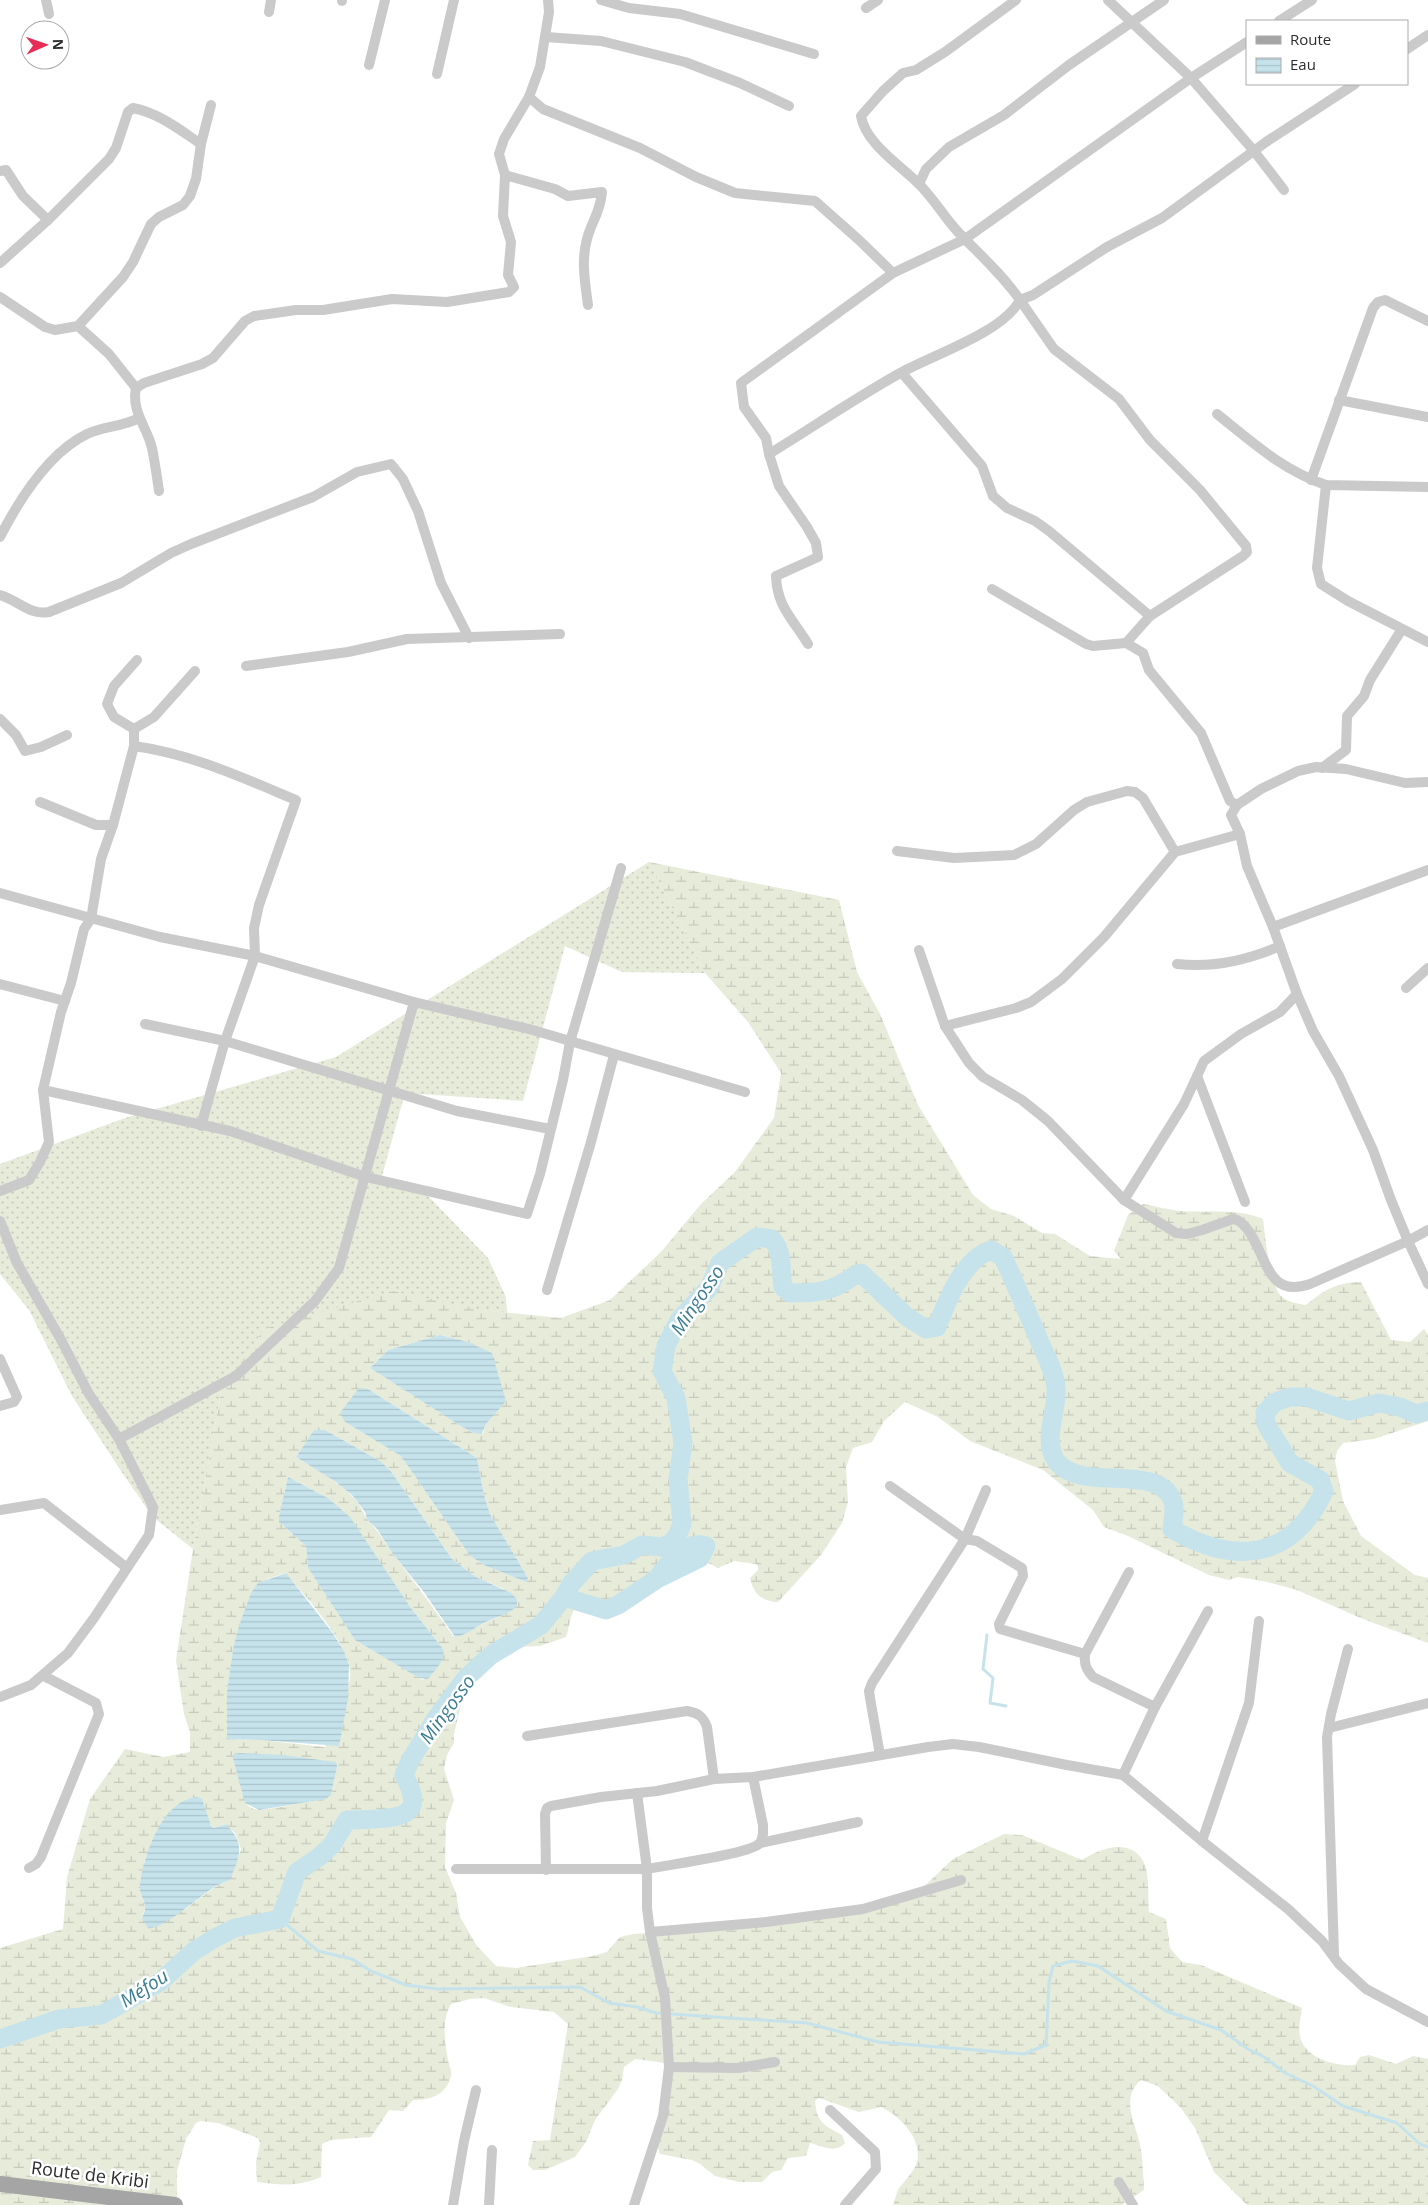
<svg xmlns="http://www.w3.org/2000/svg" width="1428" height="2205" viewBox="0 0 1428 2205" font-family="'Open Sans',sans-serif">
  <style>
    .grass { fill: url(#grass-dots) }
    .wetland { fill: url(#wetland-marsh); fill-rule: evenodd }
    .water { fill: url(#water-rules) }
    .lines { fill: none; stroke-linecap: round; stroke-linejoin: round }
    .stream { stroke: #c6e3ec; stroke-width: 3 }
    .river { stroke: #c6e3ec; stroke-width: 19 }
    .minor { stroke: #cacaca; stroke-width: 10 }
    .primary { stroke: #a5a5a5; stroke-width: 16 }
    .labels { text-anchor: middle; stroke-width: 5; stroke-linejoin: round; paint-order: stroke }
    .street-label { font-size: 18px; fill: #2d2d2d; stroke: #fff }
    .water-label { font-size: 19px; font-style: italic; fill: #3a7c91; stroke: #fff }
  </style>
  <defs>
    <pattern id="grass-dots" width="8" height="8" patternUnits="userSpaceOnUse" patternTransform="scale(1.25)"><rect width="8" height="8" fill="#e6ebda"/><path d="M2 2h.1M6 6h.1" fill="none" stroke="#c6cabb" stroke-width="1.8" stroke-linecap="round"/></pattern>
    <pattern id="wetland-marsh" width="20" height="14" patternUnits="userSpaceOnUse" patternTransform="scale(1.25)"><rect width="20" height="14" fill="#e6ebda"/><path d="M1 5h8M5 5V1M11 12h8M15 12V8" fill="none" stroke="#c6cabb"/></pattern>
    <pattern id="water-rules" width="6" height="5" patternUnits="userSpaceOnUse" patternTransform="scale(1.25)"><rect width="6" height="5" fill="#c6e3ec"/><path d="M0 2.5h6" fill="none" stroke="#aac3cb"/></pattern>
  </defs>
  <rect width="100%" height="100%" fill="#fff"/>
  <path class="grass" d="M649,862L705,973L622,972L565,946L523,1101L405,1093L382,1176L429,1197L488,1258L506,1297L507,1313L481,1310L221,1392L193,1549L153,1517L123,1474L72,1396L29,1310L0,1274V1164L125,1118L336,1057Z"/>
  <path class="wetland" d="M649,862L839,900L857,972L880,1014L918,1105L973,1195L991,1209L1014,1216L1042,1233L1055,1234L1090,1256L1121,1259L1114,1251L1128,1215L1143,1204C1155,1206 1169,1210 1181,1211C1209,1213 1237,1208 1263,1219C1265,1236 1270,1284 1281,1296C1287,1302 1299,1304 1306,1305C1326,1289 1335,1283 1361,1282L1391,1340L1410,1342L1424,1329L1428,1335V1421L1374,1439L1343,1443L1337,1451L1335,1461L1343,1501L1361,1536L1415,1575L1428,1578V1643L1363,1619L1297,1590L1263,1581L1238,1577L1229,1580L1209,1575L1128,1536L1104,1527L1093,1510L1043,1470L970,1441L938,1417L905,1402L884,1421L872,1442L853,1448L846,1467L848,1502L842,1523L821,1555L778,1602C762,1602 753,1593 750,1578L758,1570V1566L756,1564L734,1561L718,1568L706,1562L677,1574L612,1613L593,1612L581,1606H576C569,1617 570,1626 566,1637L540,1646L512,1647L480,1671L462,1701L454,1734V1743L447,1755L444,1769L454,1800L446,1823L445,1867L456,1893L460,1917L477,1946L496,1966L516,1968L593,1956L607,1952L620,1937L633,1934L762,1925L917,1893L953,1859L1004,1834L1022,1835L1082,1860C1101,1848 1133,1836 1145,1865C1149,1875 1148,1900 1149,1912L1166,1919L1170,1948L1182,1962L1201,1965L1302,2008C1301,2016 1298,2028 1300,2036C1304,2058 1336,2067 1355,2065L1360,2057L1369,2055L1396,2064L1413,2056L1428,2059V2205H1247L1214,2172L1195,2128L1181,2108L1158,2086L1141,2080C1118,2099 1138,2127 1141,2150C1143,2163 1143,2176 1144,2190L1122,2205H893C895,2200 896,2195 898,2190C903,2182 912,2174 916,2165C925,2142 901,2116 881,2107L859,2112L819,2098L815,2101C817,2123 824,2125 842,2135L845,2143C835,2154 822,2146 810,2143L806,2156L788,2158L781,2170L772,2172L762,2182H739L715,2176L700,2164L692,2160L660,2154L654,2136L666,2083V2063L635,2059L624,2067L622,2080L618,2089L595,2120L586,2142L575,2157L545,2170H533L528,2165L533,2141L550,2140L568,2024L554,2012L511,2007L484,1998L470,1999L451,2004C441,2021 445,2042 448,2060C449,2065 452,2071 451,2075C447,2095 431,2100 413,2100L403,2111L389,2110L371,2137L330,2140L322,2144L321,2177C297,2187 283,2185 257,2182L256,2162L260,2143L258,2138L218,2123L200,2121L196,2123L186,2139L177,2171V2205H0V1948L63,1929L67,1877L90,1799L125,1749L163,1757L190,1752V1732L184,1714L176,1660L193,1549L221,1392L264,1329L392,1291L481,1310L561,1318L610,1300L661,1252L701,1204L735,1172L774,1118L781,1073L748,1022L705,973ZM440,1335L468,1342L505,1401L486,1424L483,1434L473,1433L459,1425L370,1368L388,1350ZM368,1389L477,1458L484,1495L490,1514L528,1578L526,1582L486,1566L470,1556L401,1456L345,1422ZM314,1430H325L380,1461L390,1470L452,1559L476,1577L504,1589L499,1617C483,1622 470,1632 455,1637L453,1636C434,1608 414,1582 394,1555C386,1544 379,1532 369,1521C363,1514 360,1503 352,1496C336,1480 315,1469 296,1457ZM288,1477L328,1498L349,1517L411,1608L443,1649L423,1680L355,1640L308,1568L306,1546L281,1524L279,1516ZM285,1573C303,1593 355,1649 350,1678C347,1696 332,1728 325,1747L261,1740L227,1739V1691L233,1649L267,1579ZM243,1753L323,1760L337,1767C335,1774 333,1793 329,1797C326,1799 266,1810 259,1810C254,1810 249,1807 245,1803L238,1773ZM203,1803C205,1811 207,1823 214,1828L225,1824L235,1833L241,1849L230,1880L215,1887L184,1910L142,1919L145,1907L141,1894V1882L145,1859L152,1841L163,1821Z"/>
  <g class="water">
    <path d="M440,1335L468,1342L492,1353L506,1401L486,1424L482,1434L473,1433L459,1425L370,1368L388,1350Z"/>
    <path d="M359,1388L368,1389L477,1458L484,1495L490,1514L528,1578L526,1582L486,1566L470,1556L401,1456L345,1422L340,1413Z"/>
    <path d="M314,1430H325L380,1461L390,1470L452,1559L476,1577L511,1593L517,1599V1606C508,1615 498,1616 488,1621C476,1626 468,1635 455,1637L423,1591L393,1554L377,1529L367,1519L365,1512L353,1496L336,1482L296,1457Z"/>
    <path d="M288,1477L328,1498L350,1517L411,1608L443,1649C447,1659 434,1671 428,1679L419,1678L355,1640L308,1568L306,1546L279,1522V1516Z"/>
    <path d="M286,1573L332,1632L344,1651L349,1665L348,1699L339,1746L261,1740L227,1739V1691L233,1649L239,1626L251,1593L258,1583Z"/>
    <path d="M239,1753L282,1755L336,1762L337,1767L331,1795L326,1799L259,1810L245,1803L233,1758L234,1754Z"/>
    <path d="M197,1797L202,1799L211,1826L214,1828L226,1824C246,1845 240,1855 230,1880C226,1882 220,1884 216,1886C202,1894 162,1931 148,1928L142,1919C143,1915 145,1911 145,1908C145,1900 139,1894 140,1885C143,1856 162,1800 197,1797Z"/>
  </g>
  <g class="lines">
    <g class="stream">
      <path d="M987,1635L983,1669L993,1678L990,1703L1006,1706"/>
      <path d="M280,1919L318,1951L352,1959L371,1971L406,1985L438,1989L580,1987L609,2003L637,2007L656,2013L807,2023L878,2042L1024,2054L1046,2045L1049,1982L1053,1966L1072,1961L1098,1966L1166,2011L1221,2030L1248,2049L1264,2057L1285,2073L1313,2086L1343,2106L1397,2123L1420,2144L1428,2147"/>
    </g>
    <g class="river">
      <path d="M564,1597L606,1610L618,1605L657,1579L700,1558L706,1546C686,1539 666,1565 657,1579"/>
      <path d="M0,2039L59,2019L101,2015L160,1982L194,1951L215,1938L235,1928L280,1919L297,1872L319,1857L332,1845L347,1820C362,1819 408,1822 412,1805C415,1795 408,1784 404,1775L410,1761L435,1720L466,1678L491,1655L541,1625L564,1597L571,1584L592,1561L624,1555L642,1545L662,1547L670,1544L677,1536L682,1524L678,1479L683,1443L676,1398L662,1371L666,1346L679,1320L709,1288L720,1263L757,1237L772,1239C784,1253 780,1270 783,1287L790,1293C805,1293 823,1293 837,1286C846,1282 851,1276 861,1273L907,1317L926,1329L937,1327C947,1301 962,1260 991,1250L1003,1257C1016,1286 1029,1315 1041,1345C1047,1358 1055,1373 1056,1388C1058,1411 1041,1441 1057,1462C1082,1493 1155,1462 1172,1499C1176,1507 1173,1521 1172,1529C1233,1565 1292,1561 1324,1491L1320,1480L1290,1463L1266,1424L1265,1413L1275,1402L1290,1397H1306L1349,1411L1379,1403L1400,1407L1416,1414L1428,1411"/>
    </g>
    <g class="minor">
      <path d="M46,0L49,14"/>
      <path d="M601,0L629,8L680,14L814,54"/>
      <path d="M1016,0L945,52L916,70L903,73L883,91L861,116C865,143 901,166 919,184C934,199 944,217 958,232C979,254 1002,274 1020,300C1003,332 935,354 902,372C857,397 813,427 769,454L766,438L744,407L741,383L893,273L965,239L1191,78L1247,42"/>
      <path d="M1108,0L1191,78L1254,151L1284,190"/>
      <path d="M342,1V0"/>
      <path d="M866,8L878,0"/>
      <path d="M269,12L271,0"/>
      <path d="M1279,21L1312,0"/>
      <path d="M546,37L601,41L685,62L740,83L789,106"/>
      <path d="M1407,49L1428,35"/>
      <path d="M369,65L385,0"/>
      <path d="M437,74L454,0"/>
      <path d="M529,97L543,109L640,148L696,177L735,193L815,201L859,240L893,273"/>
      <path d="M0,171L6,170L23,196L48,220"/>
      <path d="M505,175L555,189L568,196L602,192C600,214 592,220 587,239C581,261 585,282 588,305"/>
      <path d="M919,184L926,169L949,147L1004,115L1069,65L1164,0"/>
      <path d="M0,263L48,220L109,159L116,148L128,112L133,108C159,113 180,130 201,144"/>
      <path d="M0,297L45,327L55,330L78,326L123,277L133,262L151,224L159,217L183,205L190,196L196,179L201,144L211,105"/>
      <path d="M78,326L109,354L136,388"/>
      <path d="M902,373L982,466L993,496L1007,508L1035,521L1049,531L1150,616"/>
      <path d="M1339,400L1428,417"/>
      <path d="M1217,414C1252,442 1282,470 1326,485L1428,487"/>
      <path d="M769,454L779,486L807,527L816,543L818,557L776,576C777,607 793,619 808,644"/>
      <path d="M1311,480L1373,308L1378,302L1385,300L1428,321"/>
      <path d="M1326,485L1317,568L1321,584L1348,601L1428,642"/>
      <path d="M159,491C157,477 155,463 152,448C147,427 131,411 136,388L144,383L202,364L213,358L245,321L254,316L296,310H323L392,299L447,302L509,292L514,287L508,275L511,242L503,216L505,175L499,154L504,139L529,97L540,67L549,12L548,0"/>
      <path d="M0,537C19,500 48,453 87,434C104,426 122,427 139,418"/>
      <path d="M992,589L1086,644L1093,646L1126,643"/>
      <path d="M0,595C18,600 30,616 49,612L121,583L171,553L191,544L313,497L357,472L391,464L403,479L418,511L441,583L469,638"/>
      <path d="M246,666L348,652L407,639L560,634"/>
      <path d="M0,719L16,735L25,751L41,747L67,735"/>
      <path d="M134,729L114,717L107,704L114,686L137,660"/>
      <path d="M134,746V729L154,717L195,671"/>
      <path d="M1322,768L1346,750L1347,716L1364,696L1370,680L1402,629"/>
      <path d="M1428,782L1405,783L1346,769L1316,767L1298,771L1261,789L1237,805L1231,815L1240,834L1247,866L1273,927L1297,994L1313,1031L1339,1076L1373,1150L1391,1200L1408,1241L1428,1230"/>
      <path d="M40,802L96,825H113"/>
      <path d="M1237,805L1230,801L1201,733L1149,670L1143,653L1126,643L1150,616L1243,556L1247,552L1246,546L1200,490L1150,440L1119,399L1054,349L1020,300L1033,295L1107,247L1162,218L1266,142L1355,84"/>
      <path d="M897,851L954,858L1014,855L1036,844L1074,810L1087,802L1127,791L1135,792L1143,798L1175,852"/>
      <path d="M0,893L160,937L255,956L414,1002L529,1029L745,1092"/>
      <path d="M1273,927L1428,870"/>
      <path d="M919,950L945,1026L969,1063L983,1077L1022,1100L1048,1121L1124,1200L1176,1233L1187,1234L1202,1230L1233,1219C1240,1220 1243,1224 1248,1230C1267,1256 1267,1299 1310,1284L1408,1241L1428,1284"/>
      <path d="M1177,964C1212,968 1248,960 1280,946"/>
      <path d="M0,984L65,1001"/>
      <path d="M1406,988L1428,968"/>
      <path d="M145,1024L225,1041L457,1111L550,1129"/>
      <path d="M945,1026L1016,1008L1031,1002L1062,979L1104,937L1175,852L1240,834"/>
      <path d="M1197,1076L1245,1202"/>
      <path d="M43,1090L230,1131L366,1177L527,1214L540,1174L563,1080L570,1042L621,868"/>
      <path d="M0,1191L29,1180L40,1162L49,1142L43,1090L61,1012L71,983L84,929L91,919L101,859L113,825L134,746C192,754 243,778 296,800L259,905L254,928L255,956L225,1041L201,1126"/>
      <path d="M1124,1200L1184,1104L1204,1061L1241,1034L1280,1012L1297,994"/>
      <path d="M0,1221L17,1263L60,1338L89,1394L119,1439L153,1507L149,1535L94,1618L68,1653L31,1685L0,1697"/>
      <path d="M547,1290L591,1142L614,1055"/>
      <path d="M0,1359L17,1397L14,1402L0,1406"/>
      <path d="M119,1439L236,1376L315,1301L339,1268L414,1002"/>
      <path d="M890,1486L965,1539L977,1541L1022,1568L1023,1576L999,1624L1000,1629L1085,1654"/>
      <path d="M0,1510L44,1503L127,1568"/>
      <path d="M1129,1572L1085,1654C1084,1664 1086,1669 1093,1677L1155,1707"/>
      <path d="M1329,1728L1428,1703"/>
      <path d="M527,1736L687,1711C698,1713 703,1716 707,1727L714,1779"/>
      <path d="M880,1755L870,1698L869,1691L872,1683L965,1539L986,1490"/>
      <path d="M1123,1775L1155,1707L1208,1611"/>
      <path d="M1202,1841L1249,1703L1259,1621"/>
      <path d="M760,1843L858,1822"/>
      <path d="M29,1868L36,1864L41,1857L99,1714L96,1703L44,1676"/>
      <path d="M456,1869H647L637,1793"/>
      <path d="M546,1870L545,1814L547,1808L551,1806L601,1797L657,1791L714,1779L753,1777L928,1747L953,1744L979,1747L1067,1765L1123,1775L1202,1841L1288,1909L1322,1941L1339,1964L1366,1989L1428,2022"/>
      <path d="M650,1932L766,1922L863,1909L961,1880"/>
      <path d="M1334,1954L1327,1737L1331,1714L1348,1649"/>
      <path d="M669,2067L739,2068L775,2062"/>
      <path d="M830,2110L875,2152L876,2169L845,2205"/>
      <path d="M1119,2182L1133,2205"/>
      <path d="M453,2205L464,2141L476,2090"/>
      <path d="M489,2205L492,2150"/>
      <path d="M634,2205L663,2116L669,2067L665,1998L650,1932L647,1908V1869C667,1865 748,1854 759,1844C764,1839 763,1832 763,1825L753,1777"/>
    </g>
    <path class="primary" d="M0,2184L175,2205"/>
  </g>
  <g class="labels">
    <g class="street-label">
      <text transform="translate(90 2175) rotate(7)" y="6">Route de Kribi</text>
    </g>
    <g class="water-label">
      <text transform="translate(697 1300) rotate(-56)" y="7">Mingosso</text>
      <text transform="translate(447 1709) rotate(-54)" y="7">Mingosso</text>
      <text transform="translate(144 1988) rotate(-33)" y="7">Méfou</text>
    </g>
  </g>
  <rect x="1246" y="20" width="162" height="65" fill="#ffffff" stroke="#ababab"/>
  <rect x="1256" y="36" width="25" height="8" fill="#a5a5a5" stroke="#ababab"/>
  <text x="1290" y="45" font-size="15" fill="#2d2d2d">Route</text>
  <rect x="1256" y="58" width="25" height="15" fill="url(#water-rules)" stroke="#ababab"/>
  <text x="1290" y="70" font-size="15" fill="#2d2d2d">Eau</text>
  <g transform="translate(45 45) rotate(88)"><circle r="24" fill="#ffffff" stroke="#ababab"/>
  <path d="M0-4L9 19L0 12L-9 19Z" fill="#e82c56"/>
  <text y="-8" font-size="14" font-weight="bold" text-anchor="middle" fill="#2d2d2d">N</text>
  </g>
</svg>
